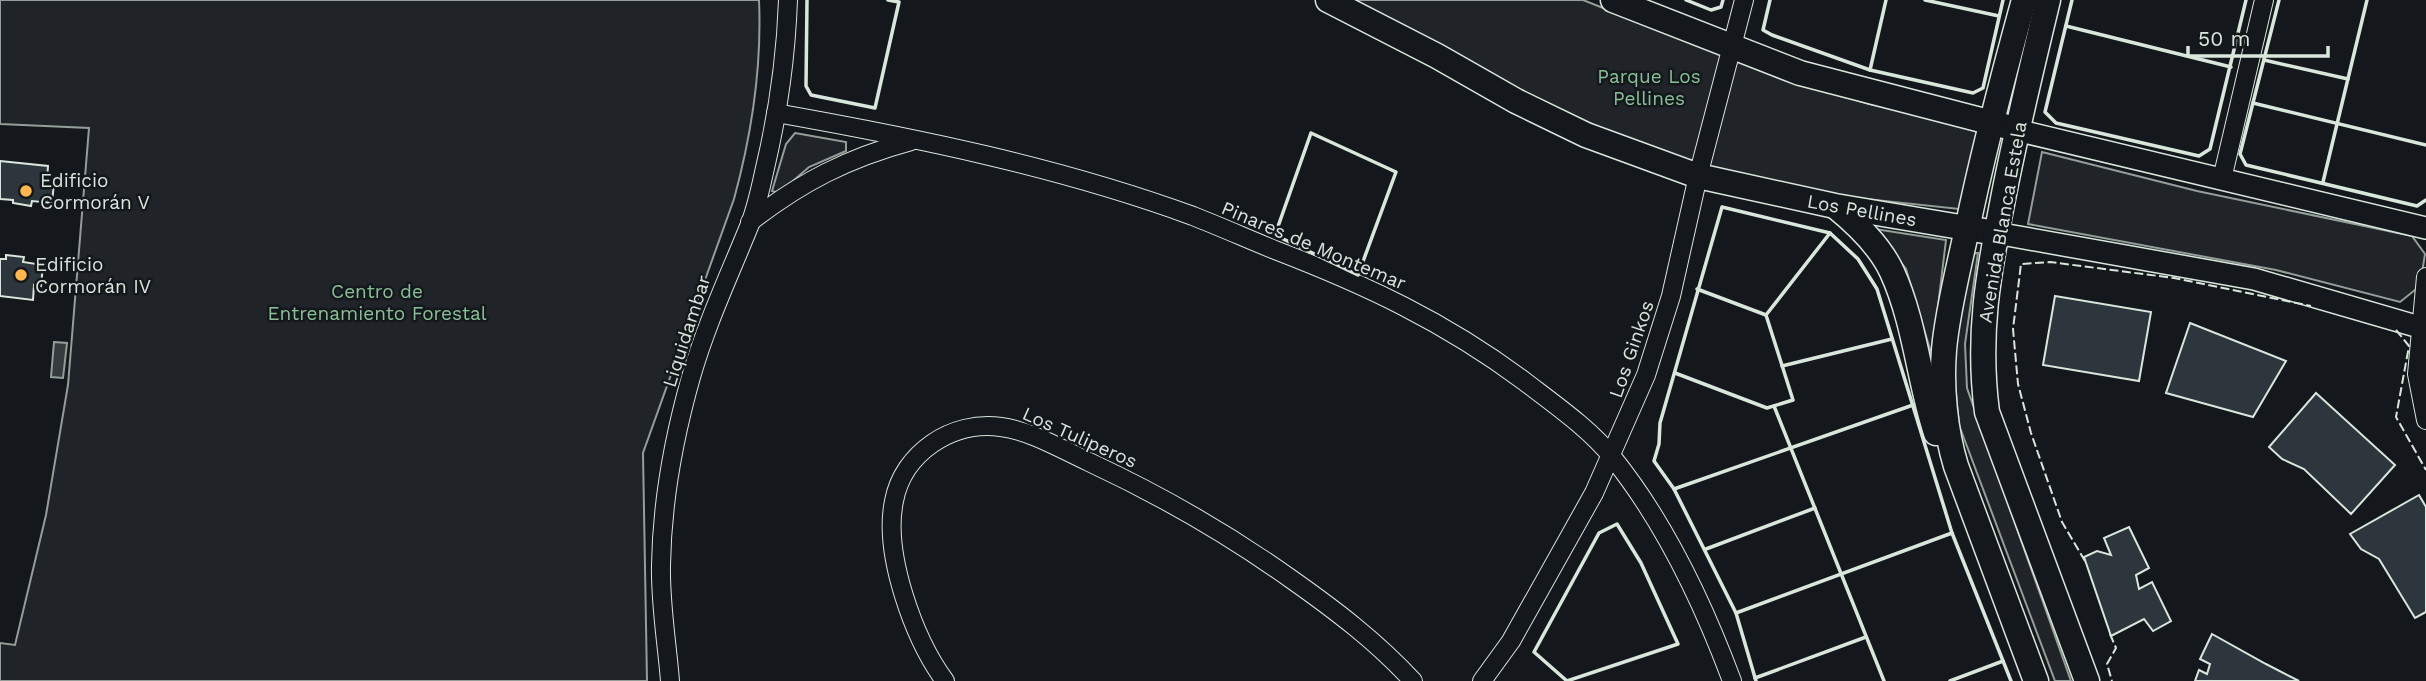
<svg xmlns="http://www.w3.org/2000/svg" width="2426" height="681" viewBox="0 0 2426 681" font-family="'Work Sans',sans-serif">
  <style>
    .green { fill: #202428; stroke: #939e99; stroke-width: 2 }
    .water { fill: #363b3e; stroke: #939e99; stroke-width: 2 }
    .building { fill: #2c363c; stroke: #d8e6dc; stroke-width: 2 }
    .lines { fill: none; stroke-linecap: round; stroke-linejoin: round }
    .minor-casing { stroke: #d8e6dc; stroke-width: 20 }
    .tertiary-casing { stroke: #d8e6dc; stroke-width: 24 }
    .secondary-casing { stroke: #d8e6dc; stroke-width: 27 }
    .minor { stroke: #14181c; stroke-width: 18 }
    .tertiary { stroke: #14181c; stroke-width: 21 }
    .secondary { stroke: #14181c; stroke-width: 24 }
    .fence { stroke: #d8e6dc; stroke-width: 2; stroke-dasharray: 9 3.5; stroke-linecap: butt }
    .wall { stroke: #d8e6dc; stroke-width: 3.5 }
    .poi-dot { fill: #ffb74d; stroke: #14181c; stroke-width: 2.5 }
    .labels { text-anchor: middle; stroke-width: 5; stroke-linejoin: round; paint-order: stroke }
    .park-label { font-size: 19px; fill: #8ac095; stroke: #14181c }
    .poi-label { font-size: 19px; fill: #d8e6dc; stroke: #14181c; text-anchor: start }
    .street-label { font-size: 19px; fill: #d8e6dc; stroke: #14181c }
  </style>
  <rect width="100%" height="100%" fill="#14181c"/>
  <g class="green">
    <path d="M0,0H759C762,68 752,133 734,199L643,453L647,681H0V643L15,645L46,515L68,385L89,128L0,124Z"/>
    <path d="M1352,0H1583L1712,51L1821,89L1869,104L1980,129L1959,209L1801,192L1757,182L1627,140L1519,91Z"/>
    <path d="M795,133L846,142V151L809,167L779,193L772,191L786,144Z"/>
    <path d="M2042,152L2197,191L2412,236L2425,254L2420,286L2400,302L2276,270L2028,224Z"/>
    <path d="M1875,229L1946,240L1932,356L1906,269Z"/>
    <path d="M1978,253L1965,344L1967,388L2071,681H2055L1959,425L1952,351L1970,254Z"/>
  </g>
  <path class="water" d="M54,342L67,343L63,378L51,377Z"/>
  <g class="building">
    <path d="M0,161L48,166L47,182L54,183L52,203L32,201L31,206L13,203V200L0,199Z"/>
    <path d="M6,255L24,257L23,262L43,265L41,286L34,285L33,300L0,296V259H6Z"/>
    <path d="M2055,296L2151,312L2139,381L2043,365Z"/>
    <path d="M2190,323L2286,361L2253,417L2166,393Z"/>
    <path d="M2316,393L2395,465L2351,514L2304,469L2282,459L2269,447Z"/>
    <path d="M2419,495L2426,507V612L2415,618L2379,559L2361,549L2350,534Z"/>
    <path d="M2129,527L2149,568L2136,575L2139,589L2152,582L2171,621L2153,631L2144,619L2111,636L2084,557L2097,551L2111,555L2104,538Z"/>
    <path d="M2212,634L2266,664L2299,681H2195L2199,670L2207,674L2210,664L2200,659Z"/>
  </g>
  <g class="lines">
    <g class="minor-casing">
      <g id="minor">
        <path d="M776,113C917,138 1059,167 1193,216C1221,227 1248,239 1275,250C1366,285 1445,322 1524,381C1554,404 1590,429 1613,458C1666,524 1703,603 1732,681"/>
        <path d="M2222,179L2264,0"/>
        <path d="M750,222C801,182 848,158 911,141"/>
        <path d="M2426,277L2417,374L2426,420"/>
        <path d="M670,681C667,643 660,603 661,565C662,502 674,437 691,377C707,322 729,276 750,224C757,206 761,186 765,168C778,113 786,56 788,0"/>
        <path d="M945,681C914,639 883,554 894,501C903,453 952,420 1001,427C1031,431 1061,449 1089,462C1162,496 1225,532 1291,579C1335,610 1376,641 1413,681"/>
        <path d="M1482,681L1511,641L1594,493L1646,375L1671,296L1698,176L1744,0"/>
      </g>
    </g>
    <g class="tertiary-casing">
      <g id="tertiary">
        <path d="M2016,130L2426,228"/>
        <path d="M1996,233L2254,279L2426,329"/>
      </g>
    </g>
    <g class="secondary-casing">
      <g id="secondary">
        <path d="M1328,0L1437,56L1516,101L1586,135L1698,176L1835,206L1996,233"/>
        <path d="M1613,0L1800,73L2008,127"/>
        <path d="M2024,0C2003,76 1983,152 1967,229C1959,266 1947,313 1944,350C1941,387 1945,430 1956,466L2036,681"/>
        <path d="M2048,0C2032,66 2016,132 2003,199C1988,275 1977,335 1987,412L2087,681"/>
        <path d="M1836,207C1857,224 1880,246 1892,272C1915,322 1919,381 1936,433"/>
      </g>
    </g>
    <use href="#minor" class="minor"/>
    <use href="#tertiary" class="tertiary"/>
    <use href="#secondary" class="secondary"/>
    <g class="fence">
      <path d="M2396,330L2409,346L2396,417L2426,470"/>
      <path d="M2085,561L2062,522L2031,433L2018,384L2013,329L2021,264L2050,262L2174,278L2311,306"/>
      <path d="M2110,634L2116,648L2107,664L2112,681"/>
    </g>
    <g class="wall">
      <path d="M807,0L806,86L811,95L875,108L899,2L888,0"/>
      <path d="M1686,0L1711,10L1721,7L1723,0"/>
      <path d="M1770,0L1763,30L1772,35L1870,70L1973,93L1983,88L2003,0"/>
      <path d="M1925,0L1999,16"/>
      <path d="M2072,0L2045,112L2056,123L2199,156L2210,149L2246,0"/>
      <path d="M2279,0L2240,154L2246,165L2417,206L2426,200"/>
      <path d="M2066,26L2231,67"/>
      <path d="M2264,60L2348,79"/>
      <path d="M1870,70L1886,0"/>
      <path d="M2253,103L2426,145"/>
      <path d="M1311,133L1396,172L1358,275L1275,235Z"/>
      <path d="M2323,182L2367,0"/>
      <path d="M1766,315L1830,233"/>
      <path d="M1782,366L1892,339"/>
      <path d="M1675,373L1767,408L1793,400L1766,315L1697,289"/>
      <path d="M1774,406L1884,681"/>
      <path d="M1674,489L1913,405"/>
      <path d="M1617,524L1641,563L1678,644L1567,681L1534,652L1599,533Z"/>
      <path d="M1706,549L1815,508"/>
      <path d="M1736,613L1952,533"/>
      <path d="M1755,678L1866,637"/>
      <path d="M1756,681L1736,613L1674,489L1654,461L1659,444L1660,423L1722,207L1830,233L1858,259L1877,289L1952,533L2011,681"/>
      <path d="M1950,681L2003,661"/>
    </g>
  </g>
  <g class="poi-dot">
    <circle cx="26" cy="191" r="7"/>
    <circle cx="21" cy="275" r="7"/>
  </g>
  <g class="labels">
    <g class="park-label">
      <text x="1649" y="83">Parque Los<tspan x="1649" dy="22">Pellines</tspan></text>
      <text x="377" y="298">Centro de<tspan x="377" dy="22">Entrenamiento Forestal</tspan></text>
    </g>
    <g class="poi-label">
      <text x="40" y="187">Edificio<tspan x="40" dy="22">Cormorán V</tspan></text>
      <text x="35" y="271">Edificio<tspan x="35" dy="22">Cormorán IV</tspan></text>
    </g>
    <g class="street-label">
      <text transform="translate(1862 210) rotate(10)" y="7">Los Pellines</text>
      <text transform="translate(2002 222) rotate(-80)" y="7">Avenida Blanca Estela</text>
      <text transform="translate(1314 245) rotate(23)" y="7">Pinares de Montemar</text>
      <text transform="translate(686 331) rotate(-72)" y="7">Liquidambar</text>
      <text transform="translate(1631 349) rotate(-71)" y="7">Los Ginkos</text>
      <text transform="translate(1080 437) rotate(24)" y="7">Los Tuliperos</text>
    </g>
  </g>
  <path d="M2188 46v10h140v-10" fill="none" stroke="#d8e6dc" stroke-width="3.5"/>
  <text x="2198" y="46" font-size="21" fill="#d8e6dc" stroke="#14181c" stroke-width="5" paint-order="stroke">50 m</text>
</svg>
